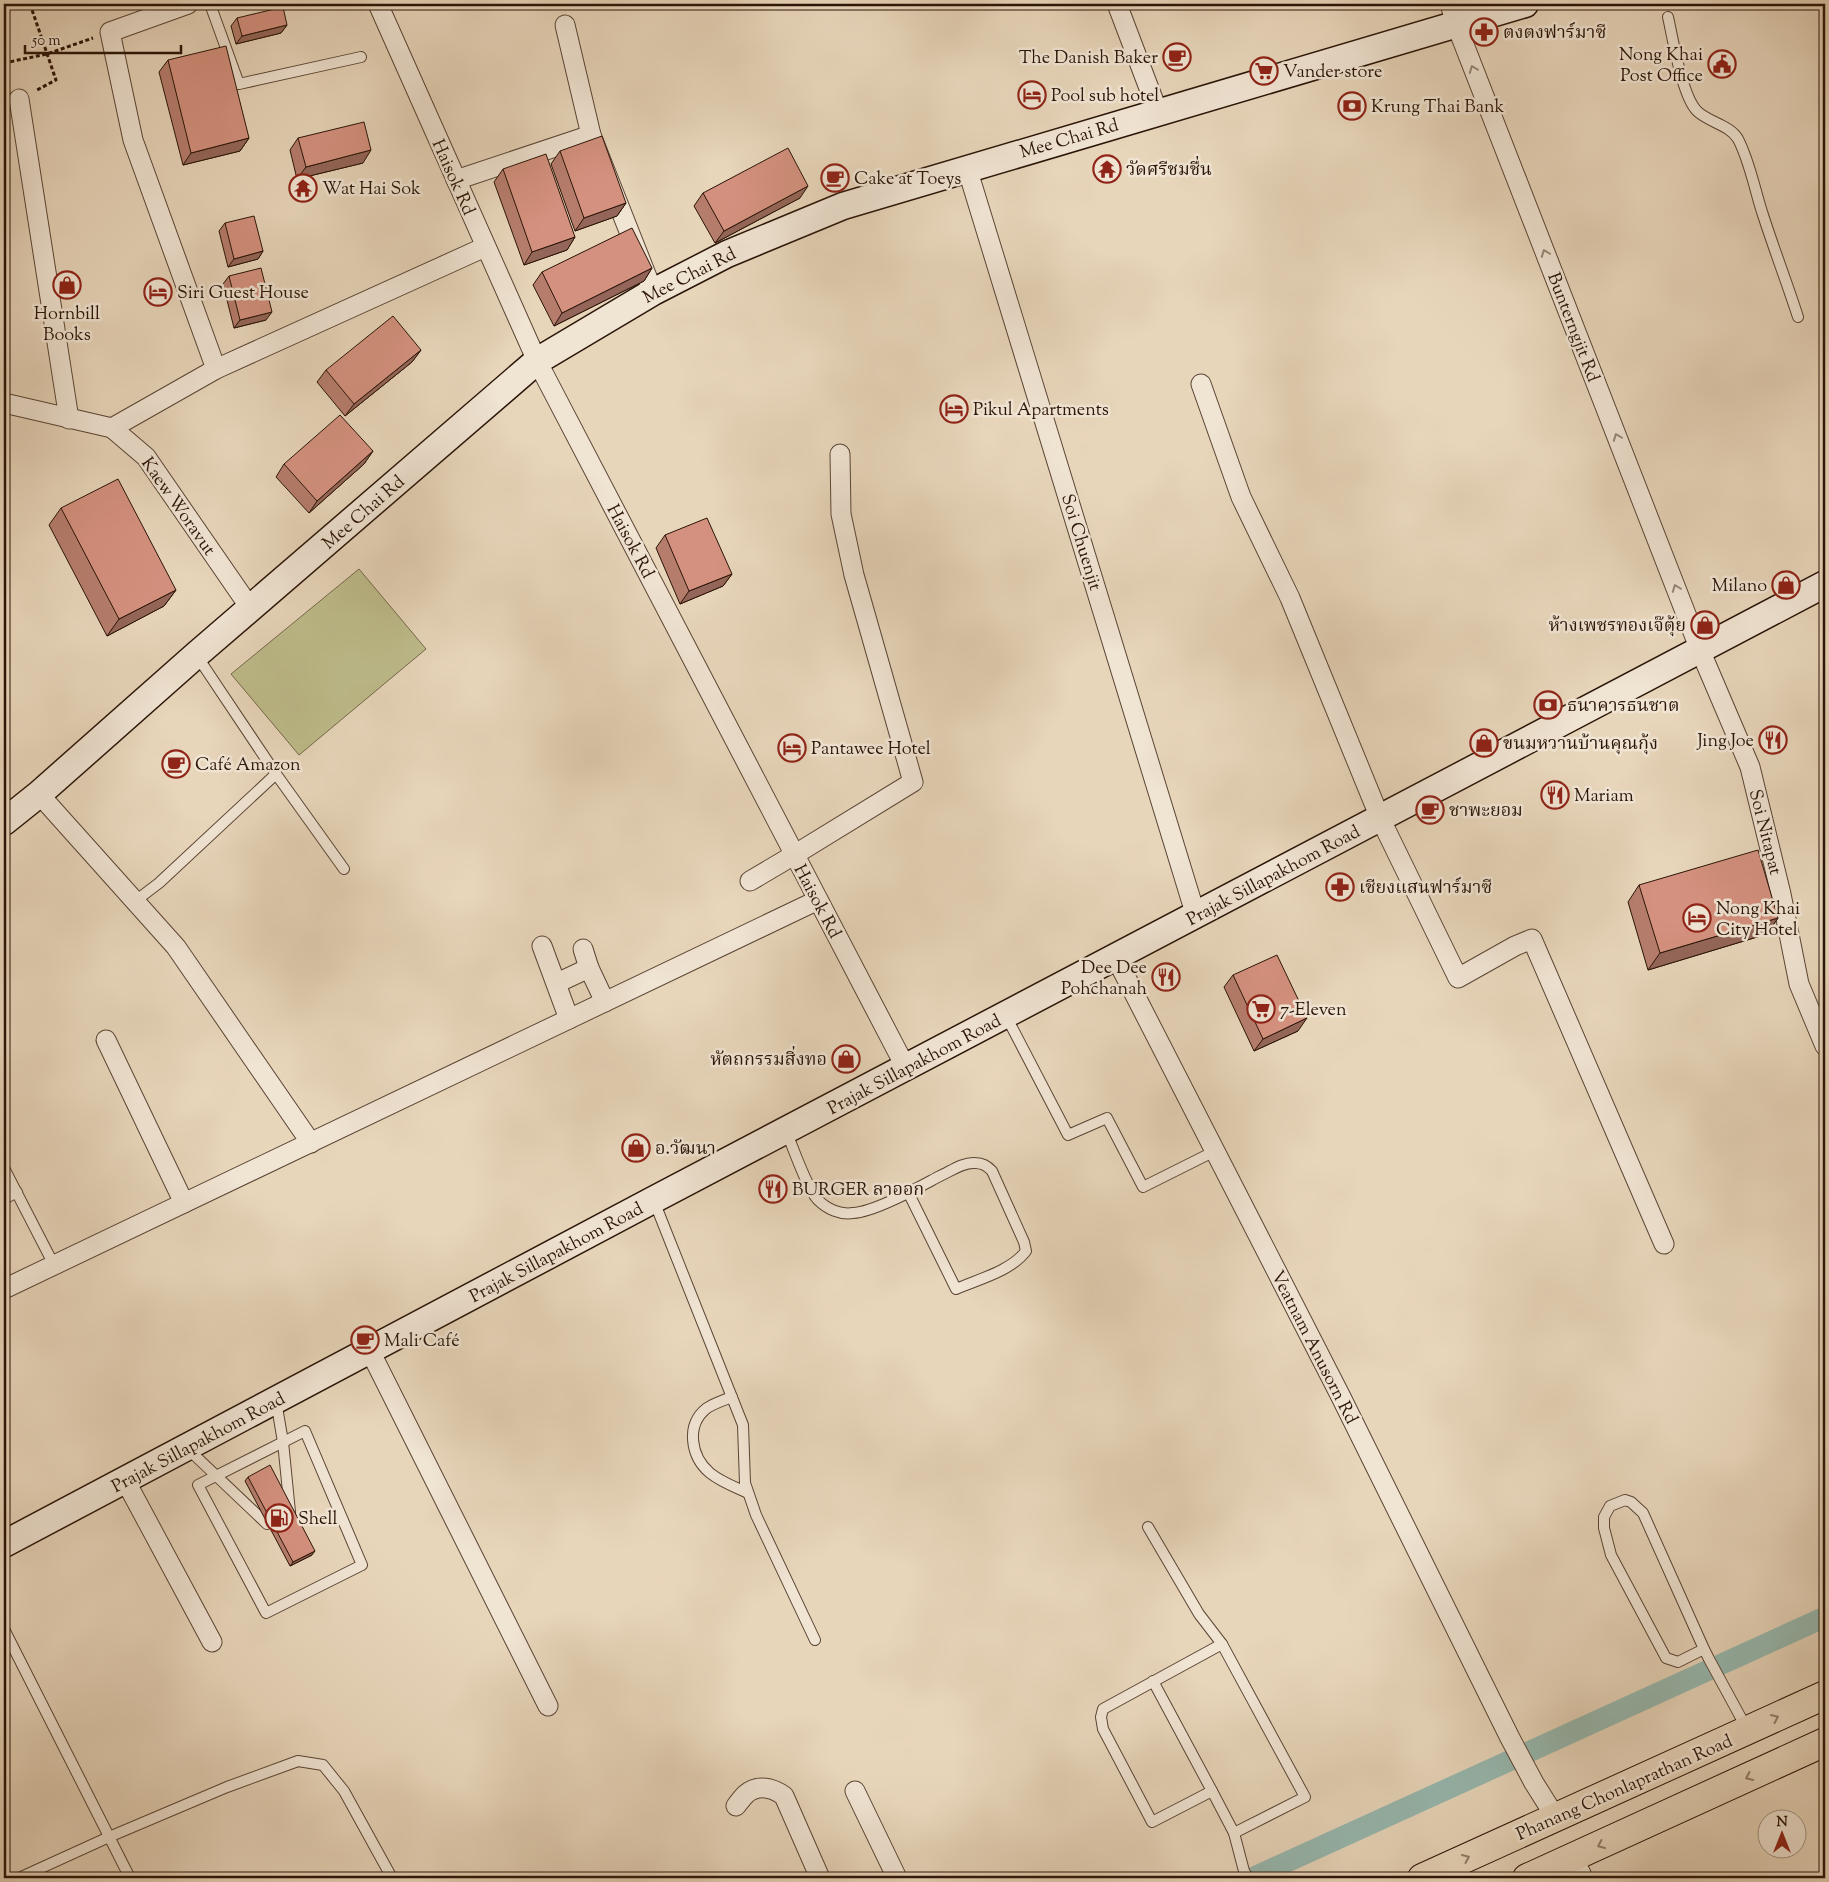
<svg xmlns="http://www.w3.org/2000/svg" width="1829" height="1882" viewBox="0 0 1829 1882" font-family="'Sorts Mill Goudy','Noto Serif Thai',serif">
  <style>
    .green { fill: #bebc8b; stroke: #746849 }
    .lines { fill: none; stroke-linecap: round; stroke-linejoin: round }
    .canal { stroke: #97b9b0; stroke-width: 21 }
    .lane-casing { stroke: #5a4434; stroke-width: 12 }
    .street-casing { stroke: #5a4434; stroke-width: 21 }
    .secondary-casing { stroke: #2a1407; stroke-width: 29 }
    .primary-casing { stroke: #2a1407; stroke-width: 30 }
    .path { stroke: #2a1407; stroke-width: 3; stroke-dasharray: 4 2.5; stroke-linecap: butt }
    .lane { stroke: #f0e4d3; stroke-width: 10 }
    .street { stroke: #f0e4d3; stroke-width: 19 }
    .secondary { stroke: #f0e4d3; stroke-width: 26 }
    .primary { stroke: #e8d6bb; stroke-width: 28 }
    .wall { fill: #b67d6d; stroke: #2a1407 }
    .shaded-wall { fill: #946659; stroke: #2a1407 }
    .building { fill: #d4917f; stroke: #2a1407 }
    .oneway { stroke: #978677 }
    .oneway2 { stroke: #927f6a }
    .labels { text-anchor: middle; stroke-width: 5; stroke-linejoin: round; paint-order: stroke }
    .poi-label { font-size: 18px; fill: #2a1407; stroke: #f0e4d3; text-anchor: start }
    .street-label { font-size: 18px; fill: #2a1407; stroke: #f0e4d3 }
  </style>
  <rect width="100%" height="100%" fill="#e8d6bb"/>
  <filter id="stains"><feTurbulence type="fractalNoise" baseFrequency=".004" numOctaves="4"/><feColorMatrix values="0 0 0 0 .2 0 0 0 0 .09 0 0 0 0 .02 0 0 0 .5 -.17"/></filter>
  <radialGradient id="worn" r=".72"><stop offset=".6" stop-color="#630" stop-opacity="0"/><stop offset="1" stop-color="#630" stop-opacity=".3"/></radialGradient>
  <path class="green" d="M359,569L426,649L299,755L231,674Z"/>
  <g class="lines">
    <path class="canal" d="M1252,1878L1825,1617"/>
    <g class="lane-casing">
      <g id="lane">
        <path d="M210,4L239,84L361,57"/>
        <path d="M1668,17C1673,39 1682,96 1697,111C1708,122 1730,125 1738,139C1750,162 1755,191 1763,215C1774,249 1787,283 1798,317"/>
        <path d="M197,656L276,774L344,869"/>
        <path d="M134,902L159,883L276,774"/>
        <path d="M1006,1016L1068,1135L1107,1118L1143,1187L1215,1151"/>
        <path d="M786,1131C793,1147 807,1189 818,1200C827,1209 840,1215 853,1213C875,1212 919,1187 940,1176C951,1171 963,1162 975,1163C983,1163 987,1166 992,1171L1024,1242L1026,1251C1011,1271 979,1279 956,1289L908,1192"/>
        <path d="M4,1168L54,1265"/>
        <path d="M4,1199L17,1192"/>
        <path d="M654,1201L743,1425L745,1483L756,1515L815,1640"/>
        <path d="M732,1397C724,1400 715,1403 707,1408C685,1425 691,1457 710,1473C721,1482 735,1487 748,1493"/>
        <path d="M305,1431L362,1565L266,1613L198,1485Z"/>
        <path d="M187,1448L267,1524L290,1512L283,1442L276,1401"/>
        <path d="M1148,1527L1199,1614L1222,1644L1305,1797L1234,1833L1244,1871L1248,1878"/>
        <path d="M4,1629L130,1878"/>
        <path d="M1222,1644L1103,1709L1101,1717L1103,1729L1152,1822L1212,1791L1234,1833"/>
        <path d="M1704,1649L1678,1662L1666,1658L1611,1555L1604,1528V1517L1610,1506L1625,1500L1631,1502L1643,1513L1704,1649L1709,1659L1747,1729"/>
        <path d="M1153,1681L1212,1791"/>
        <path d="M19,1878L109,1837L227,1787L298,1761L323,1765L344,1791L392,1878"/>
      </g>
    </g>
    <g class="street-casing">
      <g id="street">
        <path d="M188,4L110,32L133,140L216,369"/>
        <path d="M378,4L537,361L906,1068"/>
        <path d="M1117,4L1158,112"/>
        <path d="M1450,4L1456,24L1700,650L1750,767L1781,894L1799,984L1825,1046"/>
        <path d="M565,25L591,135"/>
        <path d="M19,99L69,419"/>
        <path d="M967,168L1196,916"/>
        <path d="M456,180L591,135L653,292"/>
        <path d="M1201,384L1241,497L1290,598L1380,818L1458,978L1515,946L1532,939L1664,1244"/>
        <path d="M4,403L112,428L146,457L251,609"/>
        <path d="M112,428L216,369L485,247"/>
        <path d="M39,794L176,947L311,1143"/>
        <path d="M750,881L794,855L913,782L854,575L841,514L840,454"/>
        <path d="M542,946L569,1019"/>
        <path d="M583,949L589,968"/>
        <path d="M1116,958L1340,1395L1510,1738L1534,1783L1556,1818"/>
        <path d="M557,983L589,968L605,1002"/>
        <path d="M106,1040L184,1203"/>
        <path d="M4,1289L818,900"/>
        <path d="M370,1351L548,1706"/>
        <path d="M125,1480L212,1642"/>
        <path d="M855,1791L897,1878"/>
        <path d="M736,1806C739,1802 743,1797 746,1794C758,1784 773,1788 784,1796L820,1878"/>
        <path d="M1573,1857L1583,1878"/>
      </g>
    </g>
    <g class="secondary-casing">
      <g id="secondary">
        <path d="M4,822L39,794L196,655L537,361L653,292L727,254L843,206L1525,4"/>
        <path d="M4,1544L653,1200L1825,584"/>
      </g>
    </g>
    <g class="primary-casing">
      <g id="primary">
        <path d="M1422,1878L1825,1695"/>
        <path d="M1527,1878L1825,1742"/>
      </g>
    </g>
    <g class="path">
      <path d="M30,4L56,80L35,91"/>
      <path d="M4,63L47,54L93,38"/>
    </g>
    <use href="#lane" class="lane"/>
    <use href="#street" class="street"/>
    <use href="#secondary" class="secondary"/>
    <use href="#primary" class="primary"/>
  </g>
  <g class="wall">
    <path d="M237,18L287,25L281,33L236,44L231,26Z"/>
    <path d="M168,60L249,138L240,151L183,165L159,72Z"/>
    <path d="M298,138L363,163L297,179L290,150Z"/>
    <path d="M560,151L626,203L617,216L575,231L551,164Z"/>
    <path d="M503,169L575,237L567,250L524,265L494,182Z"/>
    <path d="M703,193L800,198L715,243L694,206Z"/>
    <path d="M225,223L263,251L258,259L228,267L219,231Z"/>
    <path d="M652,268L644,281L554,326L533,285L542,272Z"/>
    <path d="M229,276L266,320L234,328L223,284Z"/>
    <path d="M421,350L412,362L345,416L317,382L326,370Z"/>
    <path d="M373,451L364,464L309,513L276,477L284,464Z"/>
    <path d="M61,508L176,590L164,606L107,636L49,525Z"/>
    <path d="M665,535L732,574L723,586L680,604L656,548Z"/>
    <path d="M1639,885L1778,918L1767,934L1648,970L1628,902Z"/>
    <path d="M1233,975L1298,1031L1254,1051L1224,987Z"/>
    <path d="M248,1477L312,1555L290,1566L245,1481Z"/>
  </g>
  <g class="shaded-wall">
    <path d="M287,25L281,33L236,44L242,36Z"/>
    <path d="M249,138L240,151L183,165L191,153Z"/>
    <path d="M371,150L363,163L297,179L306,167Z"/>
    <path d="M808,186L800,198L715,243L724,231Z"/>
    <path d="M626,203L617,216L575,231L584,218Z"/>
    <path d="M575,237L567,250L524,265L532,252Z"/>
    <path d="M263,251L258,259L228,267L234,259Z"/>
    <path d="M652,268L644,281L554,326L562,313Z"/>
    <path d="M272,312L266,320L234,328L240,320Z"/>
    <path d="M421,350L412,362L345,416L354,404Z"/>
    <path d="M373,451L364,464L309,513L317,501Z"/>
    <path d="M732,574L723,586L680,604L689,591Z"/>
    <path d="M176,590L164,606L107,636L119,619Z"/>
    <path d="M1778,918L1767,934L1648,970L1660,953Z"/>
    <path d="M1307,1018L1298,1031L1254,1051L1263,1039Z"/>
    <path d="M315,1551L312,1555L290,1566L293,1562Z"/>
  </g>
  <g class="building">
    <path d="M283,7L287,25L242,36L237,18Z"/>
    <path d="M226,46L249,138L191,153L168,60Z"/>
    <path d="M364,122L371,150L306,167L298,138Z"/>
    <path d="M602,136L626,203L584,218L560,151Z"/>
    <path d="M788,148L808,186L724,231L703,193Z"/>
    <path d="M546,154L575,237L532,252L503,169Z"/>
    <path d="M254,216L263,251L234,259L225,223Z"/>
    <path d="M632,228L652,268L562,313L542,272Z"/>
    <path d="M261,268L272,312L240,320L229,276Z"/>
    <path d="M393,316L421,350L354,404L326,370Z"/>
    <path d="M340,415L373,451L317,501L284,464Z"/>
    <path d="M118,479L176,590L119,619L61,508Z"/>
    <path d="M707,518L732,574L689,591L665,535Z"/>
    <path d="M1758,850L1778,918L1660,953L1639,885Z"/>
    <path d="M1277,955L1307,1018L1263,1039L1233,975Z"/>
    <path d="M270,1465L315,1551L293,1562L248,1477Z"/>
  </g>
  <defs><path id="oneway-chevron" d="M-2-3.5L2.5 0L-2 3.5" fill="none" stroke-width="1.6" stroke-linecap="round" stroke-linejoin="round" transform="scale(1.25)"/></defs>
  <g class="oneway">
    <use href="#oneway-chevron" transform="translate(1473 69) rotate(-111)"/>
    <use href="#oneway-chevron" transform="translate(1545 253) rotate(-111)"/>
    <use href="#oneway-chevron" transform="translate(1617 437) rotate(-111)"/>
    <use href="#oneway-chevron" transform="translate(1676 588) rotate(-111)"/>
  </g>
  <g class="oneway2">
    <use href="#oneway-chevron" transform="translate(1775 1718) rotate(-25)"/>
    <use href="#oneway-chevron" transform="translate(1749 1777) rotate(155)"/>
    <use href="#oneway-chevron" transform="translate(1601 1845) rotate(155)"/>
    <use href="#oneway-chevron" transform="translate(1466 1858) rotate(-24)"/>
  </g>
  <defs>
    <g id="pharmacy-ring" transform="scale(1.4375)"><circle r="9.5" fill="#f0e4d3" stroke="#8f2418" stroke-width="1.5"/><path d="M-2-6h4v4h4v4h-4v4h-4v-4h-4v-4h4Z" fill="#8f2418"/></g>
    <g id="cafe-ring" transform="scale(1.4375)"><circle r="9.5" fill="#f0e4d3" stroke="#8f2418" stroke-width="1.5"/><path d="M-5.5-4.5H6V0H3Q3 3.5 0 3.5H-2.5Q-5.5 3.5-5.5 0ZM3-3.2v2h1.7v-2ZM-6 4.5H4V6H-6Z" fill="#8f2418"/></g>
    <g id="civic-ring" transform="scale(1.4375)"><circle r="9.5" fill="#f0e4d3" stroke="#8f2418" stroke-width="1.5"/><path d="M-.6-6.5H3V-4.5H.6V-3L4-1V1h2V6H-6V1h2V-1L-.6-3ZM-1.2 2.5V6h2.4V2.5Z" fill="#8f2418"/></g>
    <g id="supermarket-ring" transform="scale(1.4375)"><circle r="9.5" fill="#f0e4d3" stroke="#8f2418" stroke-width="1.5"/><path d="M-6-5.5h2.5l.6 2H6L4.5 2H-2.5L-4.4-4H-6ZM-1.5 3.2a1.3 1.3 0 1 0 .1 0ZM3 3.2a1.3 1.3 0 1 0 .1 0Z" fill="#8f2418"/></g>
    <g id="hotel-ring" transform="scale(1.4375)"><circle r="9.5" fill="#f0e4d3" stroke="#8f2418" stroke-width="1.5"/><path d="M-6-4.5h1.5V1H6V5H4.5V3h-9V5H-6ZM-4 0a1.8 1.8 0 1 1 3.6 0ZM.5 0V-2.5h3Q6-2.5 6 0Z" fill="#8f2418"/></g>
    <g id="bank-ring" transform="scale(1.4375)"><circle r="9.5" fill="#f0e4d3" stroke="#8f2418" stroke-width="1.5"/><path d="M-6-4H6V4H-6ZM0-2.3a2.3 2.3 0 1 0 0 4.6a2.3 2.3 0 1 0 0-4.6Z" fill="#8f2418"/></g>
    <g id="temple-ring" transform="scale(1.4375)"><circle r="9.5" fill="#f0e4d3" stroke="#8f2418" stroke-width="1.5"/><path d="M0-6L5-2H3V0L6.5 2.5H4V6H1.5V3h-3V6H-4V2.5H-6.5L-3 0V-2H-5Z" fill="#8f2418"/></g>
    <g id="shop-ring" transform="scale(1.4375)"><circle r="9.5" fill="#f0e4d3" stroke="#8f2418" stroke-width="1.5"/><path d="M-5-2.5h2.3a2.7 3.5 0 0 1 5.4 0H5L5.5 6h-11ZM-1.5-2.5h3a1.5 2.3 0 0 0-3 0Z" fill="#8f2418"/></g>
    <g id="restaurant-ring" transform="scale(1.4375)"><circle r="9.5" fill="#f0e4d3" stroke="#8f2418" stroke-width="1.5"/><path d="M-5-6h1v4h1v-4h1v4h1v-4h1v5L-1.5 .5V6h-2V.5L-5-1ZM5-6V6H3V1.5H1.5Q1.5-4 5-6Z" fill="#8f2418"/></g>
    <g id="fuel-ring" transform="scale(1.4375)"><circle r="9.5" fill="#f0e4d3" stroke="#8f2418" stroke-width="1.5"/><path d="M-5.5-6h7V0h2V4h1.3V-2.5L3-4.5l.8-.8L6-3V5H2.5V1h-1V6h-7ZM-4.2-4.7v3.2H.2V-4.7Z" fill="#8f2418"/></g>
  </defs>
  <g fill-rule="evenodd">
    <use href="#pharmacy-ring" x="1484" y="32"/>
    <use href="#cafe-ring" x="1177" y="57"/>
    <use href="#civic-ring" x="1722" y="64"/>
    <use href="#supermarket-ring" x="1264" y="71"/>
    <use href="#hotel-ring" x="1032" y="95"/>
    <use href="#bank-ring" x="1352" y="106"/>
    <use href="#temple-ring" x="1107" y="169"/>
    <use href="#cafe-ring" x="835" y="178"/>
    <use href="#temple-ring" x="303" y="188"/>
    <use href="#shop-ring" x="67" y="285"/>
    <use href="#hotel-ring" x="158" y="292"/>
    <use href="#hotel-ring" x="954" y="409"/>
    <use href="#shop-ring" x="1786" y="585"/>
    <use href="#shop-ring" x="1705" y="625"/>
    <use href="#bank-ring" x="1548" y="705"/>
    <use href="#restaurant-ring" x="1773" y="740"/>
    <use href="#shop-ring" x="1484" y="743"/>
    <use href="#hotel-ring" x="792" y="748"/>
    <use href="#cafe-ring" x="176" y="764"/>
    <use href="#restaurant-ring" x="1555" y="795"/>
    <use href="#cafe-ring" x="1430" y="810"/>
    <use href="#pharmacy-ring" x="1340" y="887"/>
    <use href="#hotel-ring" x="1697" y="918"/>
    <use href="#restaurant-ring" x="1166" y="977"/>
    <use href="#supermarket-ring" x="1261" y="1009"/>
    <use href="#shop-ring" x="846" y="1059"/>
    <use href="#shop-ring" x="636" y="1148"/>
    <use href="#restaurant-ring" x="773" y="1189"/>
    <use href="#cafe-ring" x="365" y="1340"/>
    <use href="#fuel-ring" x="279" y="1518"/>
  </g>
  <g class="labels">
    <g class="poi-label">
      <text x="1503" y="38">ตงตงฟาร์มาซี</text>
      <text x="1703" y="60" text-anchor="end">Nong Khai<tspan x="1703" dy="21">Post Office</tspan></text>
      <text x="1158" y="63" text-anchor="end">The Danish Baker</text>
      <text x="1283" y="77">Vander store</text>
      <text x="1051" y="101">Pool sub hotel</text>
      <text x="1371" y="112">Krung Thai Bank</text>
      <text x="1126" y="175">วัดศรีชมชื่น</text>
      <text x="854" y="184">Cake at Toeys</text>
      <text x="322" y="194">Wat Hai Sok</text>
      <text x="177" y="298">Siri Guest House</text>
      <text x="67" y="319" text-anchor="middle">Hornbill<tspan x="67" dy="21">Books</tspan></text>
      <text x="973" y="415">Pikul Apartments</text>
      <text x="1767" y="591" text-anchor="end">Milano</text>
      <text x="1686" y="631" text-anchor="end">ห้างเพชรทองเจ๊ตุ้ย</text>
      <text x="1567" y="711">ธนาคารธนชาต</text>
      <text x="1754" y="746" text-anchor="end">Jing Joe</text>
      <text x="1503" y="749">ขนมหวานบ้านคุณกุ้ง</text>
      <text x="811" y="754">Pantawee Hotel</text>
      <text x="195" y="770">Café Amazon</text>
      <text x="1574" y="801">Mariam</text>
      <text x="1449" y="816">ชาพะยอม</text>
      <text x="1359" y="893">เชียงแสนฟาร์มาซี</text>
      <text x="1716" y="914">Nong Khai<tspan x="1716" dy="21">City Hotel</tspan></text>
      <text x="1147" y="973" text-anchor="end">Dee Dee<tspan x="1147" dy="21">Pohchanah</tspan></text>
      <text x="1280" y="1015">7-Eleven</text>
      <text x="827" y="1065" text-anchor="end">หัตถกรรมสิ่งทอ</text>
      <text x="655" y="1154">อ.วัฒนา</text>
      <text x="792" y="1195">BURGER ลาออก</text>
      <text x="384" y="1346">Mali Café</text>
      <text x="298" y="1524">Shell</text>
    </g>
    <g class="street-label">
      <text transform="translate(1069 138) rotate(-16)" y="6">Mee Chai Rd</text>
      <text transform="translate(454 177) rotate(66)" y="6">Haisok Rd</text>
      <text transform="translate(689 275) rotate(-27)" y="6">Mee Chai Rd</text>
      <text transform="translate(1574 327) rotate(69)" y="6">Bunterngjit Rd</text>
      <text transform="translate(179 506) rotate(55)" y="6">Kaew Woravut</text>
      <text transform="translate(363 512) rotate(-41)" y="6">Mee Chai Rd</text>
      <text transform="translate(631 541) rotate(62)" y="6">Haisok Rd</text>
      <text transform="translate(1082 542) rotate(73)" y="6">Soi Chuenjit</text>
      <text transform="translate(1766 832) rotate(76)" y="6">Soi Nitapat</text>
      <text transform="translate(1273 875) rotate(-28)" y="6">Prajak Sillapakhom Road</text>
      <text transform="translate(818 901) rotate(62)" y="6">Haisok Rd</text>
      <text transform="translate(914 1064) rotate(-28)" y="6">Prajak Sillapakhom Road</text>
      <text transform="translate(556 1252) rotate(-28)" y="6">Prajak Sillapakhom Road</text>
      <text transform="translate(1315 1347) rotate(63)" y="6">Veatnam Anusorn Rd</text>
      <text transform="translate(198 1442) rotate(-28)" y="6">Prajak Sillapakhom Road</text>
      <text transform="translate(1624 1787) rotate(-24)" y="6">Phanang Chonlaprathan Road</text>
    </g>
  </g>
  <rect width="1829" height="1882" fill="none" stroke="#e8d6bb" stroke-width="20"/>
  <rect x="5" y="5" width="1819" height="1872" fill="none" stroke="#2a1407" stroke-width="2.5"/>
  <rect x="10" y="10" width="1809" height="1862" fill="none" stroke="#2a1407"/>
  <g transform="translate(1782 1834)"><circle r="24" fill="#f0e4d3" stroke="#a19181"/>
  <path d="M0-4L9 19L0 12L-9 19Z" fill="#8f2418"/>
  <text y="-8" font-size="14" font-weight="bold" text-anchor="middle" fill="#2a1407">N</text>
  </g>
  <path d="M25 45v8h156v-8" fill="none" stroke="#2a1407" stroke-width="2.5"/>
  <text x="32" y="45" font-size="15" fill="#2a1407" stroke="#f0e4d3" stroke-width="4" paint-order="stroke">50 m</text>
  <rect width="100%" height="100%" filter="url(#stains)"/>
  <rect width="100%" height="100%" fill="url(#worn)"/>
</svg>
